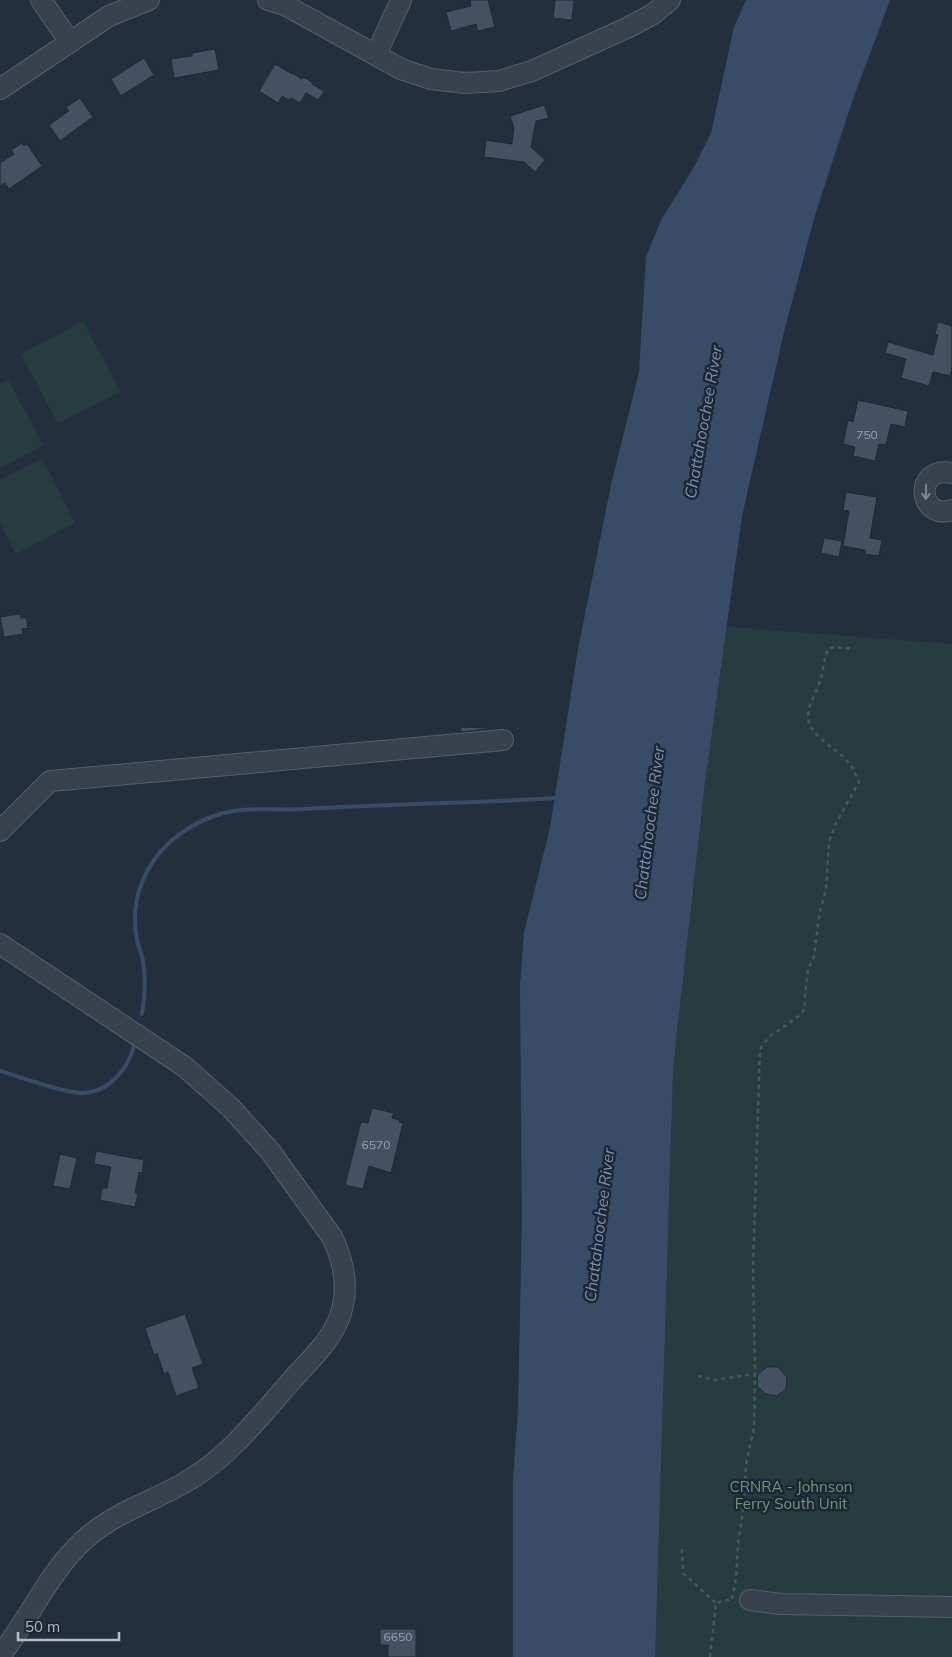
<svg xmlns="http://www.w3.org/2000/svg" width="952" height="1657" viewBox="0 0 952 1657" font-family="Mulish,sans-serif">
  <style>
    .green { fill: #263c3f }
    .water { fill: #394c67 }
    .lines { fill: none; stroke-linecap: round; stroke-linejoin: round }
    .stream { stroke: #394c67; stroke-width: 4 }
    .building { fill: #455162; stroke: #1f2835 }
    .minor-casing { stroke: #565f6c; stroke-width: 22 }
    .path { stroke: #44595c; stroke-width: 2.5; stroke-dasharray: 4 4; stroke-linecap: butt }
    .minor { stroke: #38414e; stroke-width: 20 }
    .oneway { stroke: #7c8592 }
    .labels { text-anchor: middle; stroke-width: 5; stroke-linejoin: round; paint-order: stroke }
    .number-label { font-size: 12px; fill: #98a1af }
    .park-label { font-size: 15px; fill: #6b9a76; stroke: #1d2633 }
    .water-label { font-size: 16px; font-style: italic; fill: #7c92b1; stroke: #1d2633 }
  </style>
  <rect width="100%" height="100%" fill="#242f3e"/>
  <g class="green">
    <path d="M83,321L120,391L58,424L21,354Z"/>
    <path d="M8,379L43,445L0,468V383Z"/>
    <path d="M42,458L75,523L16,554L0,523V479Z"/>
    <path d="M717,626L952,644V1657H625L632,1432Z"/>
  </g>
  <path class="water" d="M746,0H890L853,99L815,215L784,332L742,516L705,782L673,1067L655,1657H513V1479L518,1410L522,1218L520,985L524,933L550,828L578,649L611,485L639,372L646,257L661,220L693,169L711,133L734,27Z"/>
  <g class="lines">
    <g class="stream">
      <path d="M142,1014C145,996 146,979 143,961C142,954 138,947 137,939C133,920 135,898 143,880C156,849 183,827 214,816C244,805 274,811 304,809C389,804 473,803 558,798"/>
      <path d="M0,1071C21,1077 63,1093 83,1093C109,1092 128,1069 134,1046"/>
    </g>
  </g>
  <g class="building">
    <path d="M470,0H488L495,27L478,31L476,24L451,31L446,12L471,6Z"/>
    <path d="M555,0H574L572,20L553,18Z"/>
    <path d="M215,49L219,70L174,78L171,59L192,56V53Z"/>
    <path d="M144,58L154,75L121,96L111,79Z"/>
    <path d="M275,64L292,74V73L302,79L303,77L312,82V84L324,91L318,100L306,93L300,103L291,98L289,100L282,96L278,103L259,91Z"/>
    <path d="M80,98L93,117L60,141L49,125L69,111L66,107Z"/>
    <path d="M544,105L549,118L536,121L531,147L545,160L535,172L524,162L484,157L486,140L512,144L514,128L510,116Z"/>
    <path d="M22,143L24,146L27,144L42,166L9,189L5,183L0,186V163L14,154L11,150Z"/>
    <path d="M938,322L952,326V368L950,376L933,372L929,386L901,378L906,359L885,353L888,342L933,355L938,335L935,334Z"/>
    <path d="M858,400L908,411L905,427L891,424L886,445L879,444L875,461L853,456L855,447L843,444L848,420L853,422Z"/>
    <path d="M846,492L877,497L870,538L882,540L879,556L865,554V550L843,546L849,511L843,510Z"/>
    <path d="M824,538L842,541L839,557L821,553Z"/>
    <path d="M20,614L21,618H26L28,628L22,629L23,634L4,637L0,617Z"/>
    <path d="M461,727L488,728V729L461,732Z"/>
    <path d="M372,1108L394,1113L392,1118L400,1120L399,1122L403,1123L391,1173L369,1166L363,1189L345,1185L361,1122L368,1123Z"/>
    <path d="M96,1151L144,1160L142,1173L139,1172L135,1193H138L135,1207L100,1200L102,1188H107L111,1167L94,1164Z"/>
    <path d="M60,1154L77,1158L70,1189L53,1186Z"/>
    <path d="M185,1314L203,1364L192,1368L199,1388L176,1396L168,1372L164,1374L157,1353L154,1355L145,1328Z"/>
    <path d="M767,1367H778L787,1377L786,1389L777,1396L766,1394L757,1386L758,1374Z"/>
    <path d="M380,1629H416V1657H388V1645H380Z"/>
  </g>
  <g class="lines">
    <g class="minor-casing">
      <g id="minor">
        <path d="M41,0L70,42"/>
        <path d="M268,0L285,5L401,69L431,79L465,83L499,81L532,71L629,27L653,14L670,0"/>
        <path d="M376,55L401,0"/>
        <path d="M0,89L109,16L149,0"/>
        <path d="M952,473C913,465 918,521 952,510"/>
        <path d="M0,831L50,781L503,740"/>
        <path d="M0,944L185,1067L231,1108L270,1151L332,1237C345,1264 350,1293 338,1321C328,1344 308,1362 292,1380C260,1416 230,1456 189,1480C155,1501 114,1512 84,1540C48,1573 30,1618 0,1656"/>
        <path d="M750,1600L781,1604L952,1607"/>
      </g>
    </g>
    <g class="path">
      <path d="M698,1376L714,1380L755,1374"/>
      <path d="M682,1549L683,1573L716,1603"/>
      <path d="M732,1599L736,1579L738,1544L743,1511L746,1464L754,1428L755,1374L753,1268L760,1049L770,1036L802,1014L805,1006V994L808,969L814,957L819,916L826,889L829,842L836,823L859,782C856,776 853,767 848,762C838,750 808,734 808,718C808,703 816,694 820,681C824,671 823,657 829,648L836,647L854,649"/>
      <path d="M710,1657L716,1603L731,1599"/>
    </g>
    <use href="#minor" class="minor"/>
  </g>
  <defs><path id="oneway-shaft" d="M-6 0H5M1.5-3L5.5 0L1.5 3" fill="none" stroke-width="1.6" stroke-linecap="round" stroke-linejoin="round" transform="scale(1.25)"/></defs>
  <use class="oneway" href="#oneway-shaft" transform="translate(926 492) rotate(91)"/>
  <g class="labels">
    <g class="number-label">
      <text x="867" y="439">750</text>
      <text x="376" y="1149">6570</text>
      <text x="398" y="1641">6650</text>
    </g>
    <g class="park-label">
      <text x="791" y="1492">CRNRA - Johnson<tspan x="791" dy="17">Ferry South Unit</tspan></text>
    </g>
    <g class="water-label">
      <text transform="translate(703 422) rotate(-80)" y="6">Chattahoochee River</text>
      <text transform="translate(649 823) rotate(-83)" y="6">Chattahoochee River</text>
      <text transform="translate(599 1225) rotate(-83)" y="6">Chattahoochee River</text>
    </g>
  </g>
  <path d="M18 1632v8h101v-8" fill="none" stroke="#b4bcc9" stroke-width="2.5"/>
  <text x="25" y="1632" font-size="15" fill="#b4bcc9" stroke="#1d2633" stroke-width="4" paint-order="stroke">50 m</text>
</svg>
